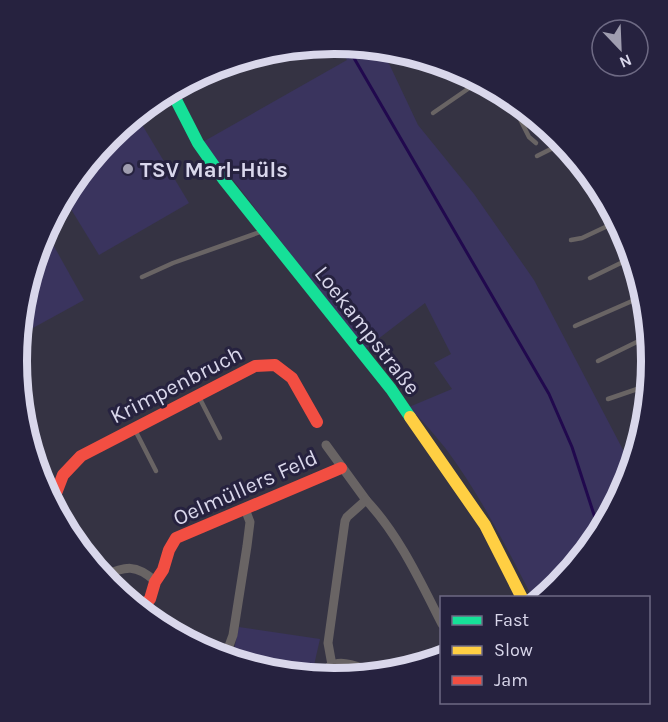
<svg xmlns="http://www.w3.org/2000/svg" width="668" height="722" viewBox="0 0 668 722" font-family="Karla,sans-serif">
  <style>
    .green { fill: #3a345e }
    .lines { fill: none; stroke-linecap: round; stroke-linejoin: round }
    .stream { stroke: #21094e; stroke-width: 3 }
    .lane { stroke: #696464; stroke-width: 4.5 }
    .street { stroke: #696464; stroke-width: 9 }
    .fast { stroke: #16e098; stroke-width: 12 }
    .slow { stroke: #ffcf43; stroke-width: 12 }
    .jam { stroke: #f24e42; stroke-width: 12 }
    .poi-dot { fill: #a09eb0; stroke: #26223f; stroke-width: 2 }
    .labels { text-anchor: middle; stroke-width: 6; stroke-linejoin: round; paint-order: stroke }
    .poi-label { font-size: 22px; font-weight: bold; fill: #d9d7eb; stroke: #26223f; text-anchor: start }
    .street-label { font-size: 22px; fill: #d9d7eb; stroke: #26223f }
    .rim { fill: none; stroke: #d9d7eb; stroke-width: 8 }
  </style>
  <rect width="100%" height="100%" fill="#353343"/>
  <g class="green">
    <path d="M336,44L384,53L418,125L474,194L534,280L631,465L627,483L558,586L541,597H532C507,548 479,493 446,449C434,434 422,420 409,407L452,389L434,363L451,354L425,303L365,349L230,176L201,143L347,60Z"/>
    <path d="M138,118L189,203L99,255L66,201L110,136Z"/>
    <path d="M46,232L84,300L22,334L41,239Z"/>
    <path d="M239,627L320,639L312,674L259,663L233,654Z"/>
  </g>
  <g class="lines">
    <path class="stream" d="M347,46L549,394L572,447L598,527"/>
    <g class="lane">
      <path d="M514,107L529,137L536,143"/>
      <path d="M433,113L478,82"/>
      <path d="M537,156L563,143"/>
      <path d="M571,240L582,238L616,222"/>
      <path d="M142,277L173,263L263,231"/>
      <path d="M590,278L631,258"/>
      <path d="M575,326L639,298"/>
      <path d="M598,361L647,337"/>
      <path d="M199,397L220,438"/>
      <path d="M608,399L646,386"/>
      <path d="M135,430L156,471"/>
    </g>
    <g class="street">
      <path d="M326,445L366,500L347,517L345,521L328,643L332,665"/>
      <path d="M366,500C399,535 420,581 442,624"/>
      <path d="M103,576C126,566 136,564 155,581"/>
      <path d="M225,657L233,635L247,546L250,522L245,509"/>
      <path d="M322,676C332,655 353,665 370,671"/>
    </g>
    <path class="fast" d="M173,94L198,143L224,180L391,389L410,417"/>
    <path class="slow" d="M410,417L485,525L522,598"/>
    <g class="jam">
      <path d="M53,501L63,475L81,456L255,366L275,365L292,378L317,422"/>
      <path d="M142,607L150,599L155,582L163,570L169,550L176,538L341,468"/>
    </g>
  </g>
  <circle class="poi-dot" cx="128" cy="169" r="6"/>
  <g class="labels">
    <g class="poi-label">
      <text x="140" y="177">TSV Marl-Hüls</text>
    </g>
    <g class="street-label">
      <text transform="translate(368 330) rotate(52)" y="8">Loekampstraße</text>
      <text transform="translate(176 384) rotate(-27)" y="8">Krimpenbruch</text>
      <text transform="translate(245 487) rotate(-24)" y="8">Oelmüllers Feld</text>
    </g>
  </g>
  <path d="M0 0H668V722H0ZM27 361a307 307 0 1 1 614 0a307 307 0 1 1-614 0Z" fill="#26223f" fill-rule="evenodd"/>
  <path class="rim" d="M27 361a307 307 0 1 1 614 0a307 307 0 1 1-614 0Z"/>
  <rect x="440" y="596" width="210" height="108" fill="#26223f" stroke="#6e6a84" stroke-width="1.5"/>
  <rect x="452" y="616" width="30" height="9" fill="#16e098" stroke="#6e6a84" stroke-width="1.5"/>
  <text x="494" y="626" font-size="18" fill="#d9d7eb">Fast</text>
  <rect x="452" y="646" width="30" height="9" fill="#ffcf43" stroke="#6e6a84" stroke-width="1.5"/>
  <text x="494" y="656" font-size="18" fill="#d9d7eb">Slow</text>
  <rect x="452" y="676" width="30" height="9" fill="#f24e42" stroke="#6e6a84" stroke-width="1.5"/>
  <text x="494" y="686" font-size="18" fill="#d9d7eb">Jam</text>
  <g transform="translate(620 48) rotate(157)"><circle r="28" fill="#26223f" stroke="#6e6a84" stroke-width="1.5"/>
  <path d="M0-4.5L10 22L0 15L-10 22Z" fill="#a09eb0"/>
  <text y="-9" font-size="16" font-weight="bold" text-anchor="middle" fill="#d9d7eb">N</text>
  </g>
</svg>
